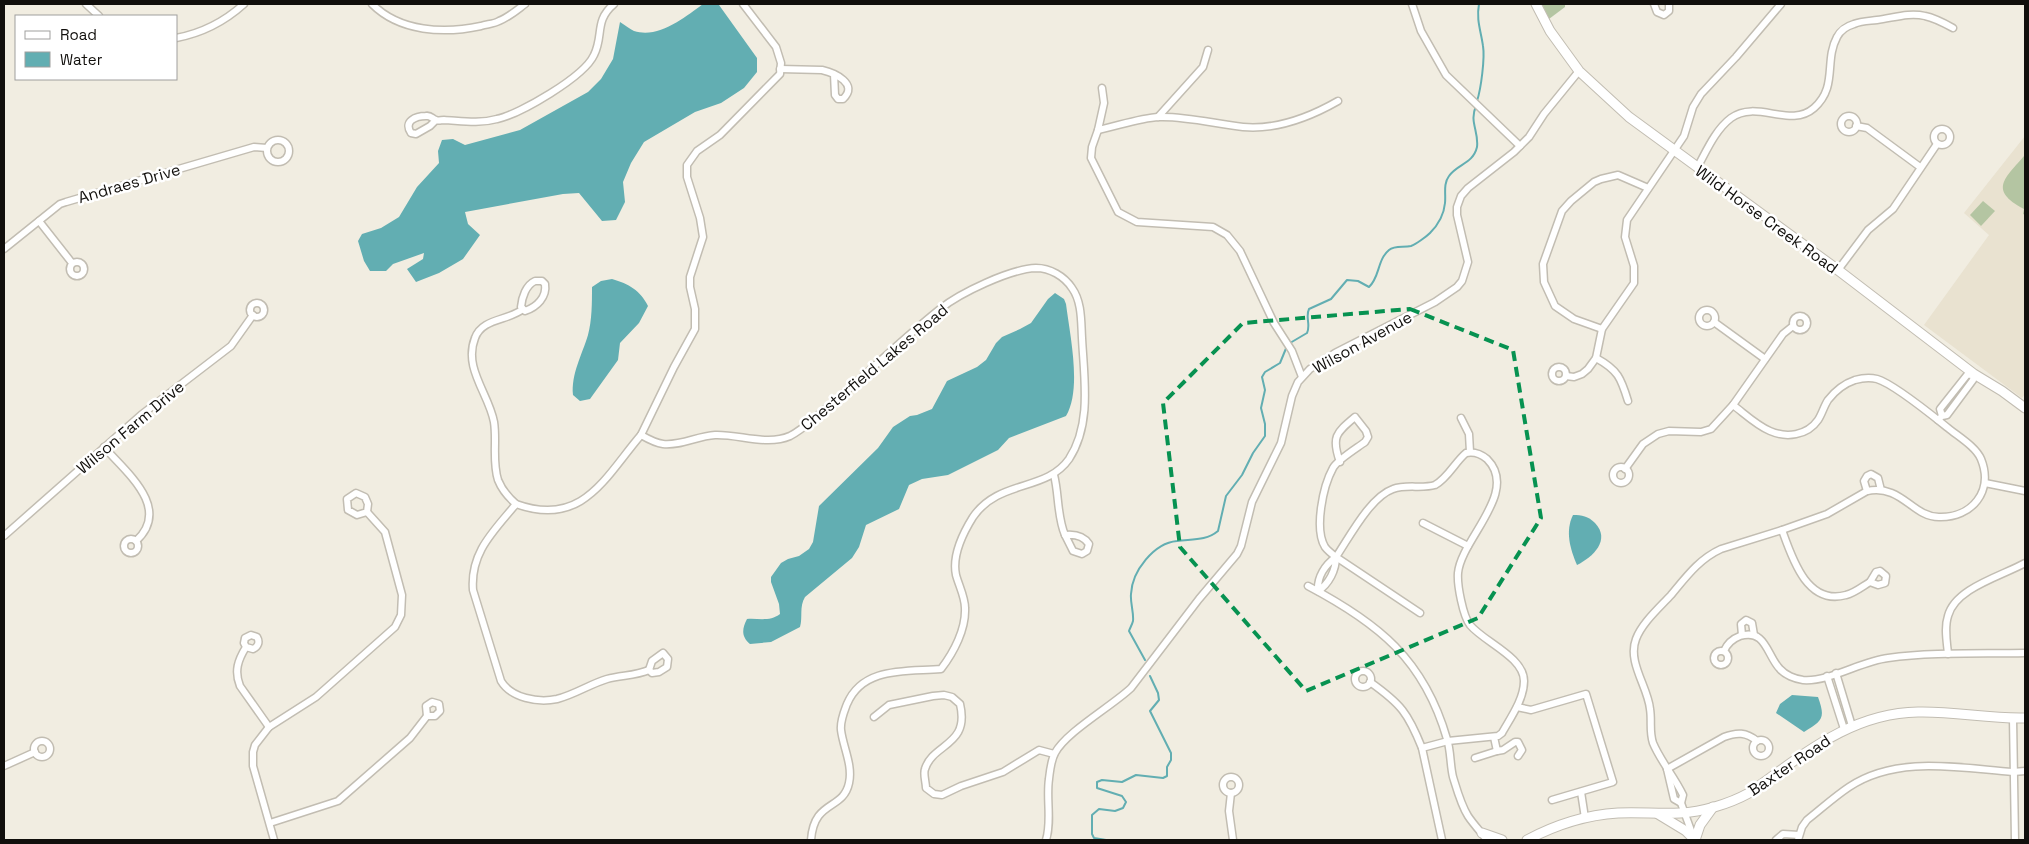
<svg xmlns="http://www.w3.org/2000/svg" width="2029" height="844" viewBox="0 0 2029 844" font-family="'Space Grotesk',sans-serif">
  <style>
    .built { fill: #e9e2d0 }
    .green { fill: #b4c5a2 }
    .water { fill: #62aeb2 }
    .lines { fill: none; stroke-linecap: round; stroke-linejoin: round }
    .stream { stroke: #62aeb2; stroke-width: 2 }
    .minor-casing { stroke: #c2bdb2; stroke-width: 9 }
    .secondary-casing { stroke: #c2bdb2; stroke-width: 11 }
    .minor { stroke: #fff; stroke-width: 6 }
    .secondary { stroke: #fff; stroke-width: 9 }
    .marked { fill: none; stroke: #079251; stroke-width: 4; stroke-dasharray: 10 6; stroke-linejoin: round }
    .labels { text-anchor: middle; stroke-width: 5; stroke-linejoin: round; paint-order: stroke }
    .street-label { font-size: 16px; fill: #110f0c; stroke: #fff }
  </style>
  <rect width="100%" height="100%" fill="#f1ede1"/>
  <path class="built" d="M2025,136V394L2022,398L1924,325L1989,235L1964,213Z"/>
  <g class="green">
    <path d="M1542,4H1565V7L1549,19Z"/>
    <path d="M2025,155V215L2023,214L2024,209C1988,190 2005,178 2025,155Z"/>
    <path d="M1983,201L1995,211L1981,226L1970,215Z"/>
  </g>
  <g class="water">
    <path d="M703,4L719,5L757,58V72L744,88L721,103L695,112L644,142L631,163L623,182L625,202L616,220L602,221L579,193L563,194L465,212L468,224L480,235L463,259L439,273L416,282L407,269L423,259L424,253L393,264L386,271H370L364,261L358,241L362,234L381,228L399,217L417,187L439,163L438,151L442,140L453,139L465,145L520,130L588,92L601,79L613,59L620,22C625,25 630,29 634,31C659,39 685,17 703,4Z"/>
    <path d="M612,279C629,284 640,290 648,306L639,323L620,343L618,360L590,399L580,401L573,395C571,374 582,355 588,335C592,320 592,303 592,287L601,281Z"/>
    <path d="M1055,293L1064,299L1066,304C1070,336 1082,389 1066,416L1009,438L998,450L948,475L922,479L909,485L899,509L866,525L859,547L852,558L805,597C799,607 803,617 800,627L771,642L750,644C741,636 742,629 747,619C758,618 770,622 780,614L779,604L771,582V577L781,563L788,559L799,556L809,549L813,542L819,506L878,448L893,427L910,416L917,415L932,409L947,381L977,367L986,360L996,343L1002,337L1020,329L1031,323L1048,299Z"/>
    <path d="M1573,515C1582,515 1588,516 1595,523C1611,540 1593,557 1577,565C1570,549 1565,531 1573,515Z"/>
    <path d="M1792,695L1818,697C1826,719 1822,721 1804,732L1776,713L1780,704Z"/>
  </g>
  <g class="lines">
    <g class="stream">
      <path d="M1477,101C1481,89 1485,58 1483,46C1481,31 1476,20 1479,4"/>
      <path d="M1290,343L1307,333C1311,325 1305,317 1309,309L1331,299L1347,280L1358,281L1369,287C1380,277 1377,260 1389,250C1395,245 1404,248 1411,246C1416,244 1426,237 1430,233C1438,225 1444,214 1445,203C1446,194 1443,184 1449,176C1457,164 1473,164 1477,147C1479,131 1469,122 1476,106"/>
      <path d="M1145,660L1129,631C1130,628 1132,625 1133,621C1134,613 1130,602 1131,594C1132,571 1154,543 1177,541C1192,539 1206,541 1218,531L1226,496L1242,475L1253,453L1265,436V424L1261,408L1265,390L1262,377L1265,372L1280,363L1287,346"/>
      <path d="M1106,840L1094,838L1092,834V815L1099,809L1115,811L1123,808L1126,802L1122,796L1097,788V782L1102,780L1122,782L1136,775L1163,778L1167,776V767L1171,760V753L1150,711L1159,700L1158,693L1150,676"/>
    </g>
    <g class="minor-casing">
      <g id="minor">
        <path d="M86,4L99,16"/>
        <path d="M372,4C400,32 444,34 481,26C487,24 494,24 499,21C509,17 517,10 525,4"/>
        <path d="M1412,4L1421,31L1446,75L1520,146"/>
        <path d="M1654,4L1657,12L1664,15L1669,11V4"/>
        <path d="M176,38C203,33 224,22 244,4"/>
        <path d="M780,69L822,70C835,73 859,84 843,99H838L835,95L834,74"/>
        <path d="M1102,88L1104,103L1098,130L1092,147L1091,158L1118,212L1137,222L1213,227L1227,235L1240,251L1274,323L1292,351L1302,377"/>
        <circle cx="1849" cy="124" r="8"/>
        <path d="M1158,117L1203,67L1208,50"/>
        <path d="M436,120L430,126L416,134L411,133C403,121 416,116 426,116C431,115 432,119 436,120C439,121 441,120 444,120C462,121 479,124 497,119C520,114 584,77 594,55C604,35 594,21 614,4"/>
        <path d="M1856,126L1867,128L1920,167"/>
        <circle cx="1942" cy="137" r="8"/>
        <path d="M1098,130C1118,126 1139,118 1159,117C1187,116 1215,124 1243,127C1276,130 1310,117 1338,101"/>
        <circle cx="278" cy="151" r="11"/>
        <path d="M1697,168C1706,152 1715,130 1731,118C1757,99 1790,129 1814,108C1838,87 1824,61 1837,37C1840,31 1847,26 1854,24C1861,21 1869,21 1877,20C1893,18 1909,12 1925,16C1935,18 1944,23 1953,28"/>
        <path d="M39,221L72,263"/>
        <path d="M4,249L60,204L66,202L254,147L267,148"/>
        <circle cx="77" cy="269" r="7"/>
        <path d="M1838,270L1868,230L1893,209L1937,144"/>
        <path d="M535,281H542L545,284C547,297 537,307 525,311L521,307C522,297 526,285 535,281Z"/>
        <circle cx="257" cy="310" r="7"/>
        <circle cx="1707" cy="318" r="8"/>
        <circle cx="1800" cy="323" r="7"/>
        <path d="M1714,322L1765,359"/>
        <path d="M1602,329L1574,319L1555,306L1544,282L1543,264L1562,211L1571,201L1594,182L1601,179L1618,175L1648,188"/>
        <path d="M1596,358C1618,370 1621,378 1628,401"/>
        <circle cx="1559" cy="374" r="7"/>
        <path d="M1566,376L1574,377L1582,374L1588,369L1596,358L1602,329L1634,283V266L1625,237L1627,220L1684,136L1693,107L1701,94L1736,57L1781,4"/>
        <path d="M1461,418L1469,434L1470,452"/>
        <path d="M1938,420L1942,416L1947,415L1973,380L1974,374L1967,375L1940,409L1942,416"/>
        <path d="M641,435L674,367L695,329V309L690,287V277L703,237L700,218L687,177V165L697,151L720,135L780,74L781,63L776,47L743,4"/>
        <path d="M104,447C126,472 172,508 136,541"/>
        <path d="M1340,462C1331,437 1336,433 1355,417L1366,431L1368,437L1365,442C1357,448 1337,460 1333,468C1323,486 1314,529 1325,547C1328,551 1332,554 1336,557L1420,613"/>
        <circle cx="1621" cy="475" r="8"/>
        <path d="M1625,469L1643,444L1658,434L1669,431L1701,432L1711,429L1733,405L1783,334L1793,326"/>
        <path d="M1054,475C1059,494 1057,517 1065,535"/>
        <path d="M1985,483L2025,491"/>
        <path d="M1867,491L1864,481L1867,476L1871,474L1878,478L1881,490"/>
        <path d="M356,493L365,497L368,504L367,512L357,515L348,510L347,499Z"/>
        <path d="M516,504C508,497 502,490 498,480C492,461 497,441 494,422C489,394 463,368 475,338C482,318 508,321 523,309"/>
        <path d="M1423,523L1468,546"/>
        <path d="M1782,530C1792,558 1807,606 1846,595C1855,593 1863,586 1870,582"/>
        <path d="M1065,535C1074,534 1083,535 1089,544L1087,551L1082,554L1073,551Z"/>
        <path d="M4,536L141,415L231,346L253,315"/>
        <circle cx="131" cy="546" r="7"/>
        <path d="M1336,557C1336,570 1329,584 1318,591C1317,577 1325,565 1336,557C1349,538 1370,497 1393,489C1406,484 1422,489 1435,485C1448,478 1455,462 1466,453C1475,451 1481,454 1487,459C1520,492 1461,539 1458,573C1457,585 1463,616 1470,625C1484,642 1524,657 1524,681C1524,699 1511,717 1502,733L1498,736L1448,741L1422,748L1442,840"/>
        <path d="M1880,571L1886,576L1885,583L1878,585L1870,582L1876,572Z"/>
        <path d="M1308,586C1378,623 1424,659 1447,739C1451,751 1450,765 1453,777C1457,790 1461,805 1468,816C1474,825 1481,832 1487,840"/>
        <path d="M1742,635L1741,624L1746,620L1752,623L1754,635"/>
        <path d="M246,647L253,649C258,647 260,642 257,637L251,635L245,638L244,643L246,647C238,660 234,671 240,686L269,727"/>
        <circle cx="1721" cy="658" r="7"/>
        <path d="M1724,651C1727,644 1732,639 1740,636C1766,628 1767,656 1780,669C1785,675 1795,679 1803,680C1830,682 1861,661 1888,658C1933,652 1980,654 2025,653"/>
        <path d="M663,653L668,659L667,667L659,672L652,673L649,670L652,661Z"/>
        <path d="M1948,654C1947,642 1944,628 1948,616C1955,588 2002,576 2025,563"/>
        <path d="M649,670C635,676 622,675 607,679C590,684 574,695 557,699C538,703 511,698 501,681L473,590C470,552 494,531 516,504C583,528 605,477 641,435C648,439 655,443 663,444C681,446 697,436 715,435C739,434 767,446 790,436C804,429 816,416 828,407C866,375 901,340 940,309C960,293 1010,269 1036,268C1050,268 1064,276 1072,288C1082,302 1081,321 1082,338C1084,378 1092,424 1069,459C1046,492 999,479 973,517C963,533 952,556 956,575C959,586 965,597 965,608C966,629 954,652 941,669C907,672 863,666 847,704C844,712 840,721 841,730C843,747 853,765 849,783C843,811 814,799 811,840"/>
        <circle cx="1363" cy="679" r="8"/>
        <path d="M1836,673L1852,726"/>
        <path d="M1827,676L1844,729"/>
        <path d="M1370,682C1401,704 1408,713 1422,748"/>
        <path d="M432,702L439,704L440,711L435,716H427L426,706Z"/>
        <path d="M1517,707L1531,710L1586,694L1613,782L1552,800"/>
        <path d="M874,717L889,705L933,696L944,695L952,697L960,704C970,746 933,743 925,769C923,774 926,782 926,788L934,794L942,795L961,786L1003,772L1039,750L1054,754"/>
        <path d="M2013,718L2015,840"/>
        <path d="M1494,737L1497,751L1503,750L1515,742H1518L1522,750L1518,756"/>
        <circle cx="1761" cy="748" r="8"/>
        <circle cx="42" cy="749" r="8"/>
        <path d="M1475,758L1497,751"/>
        <path d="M4,766L35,752"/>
        <path d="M1667,769L1724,737C1737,732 1746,732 1757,741"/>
        <path d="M1667,769L1674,799L1681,803"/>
        <circle cx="1231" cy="785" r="8"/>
        <path d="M1581,792L1585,818"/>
        <path d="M1231,793L1229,811L1233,840"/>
        <path d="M270,823L338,801L410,738L427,716"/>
        <path d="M1693,836L1681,803L1683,795C1674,776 1661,762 1653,743C1649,731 1652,721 1650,709C1648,687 1627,662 1636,639C1642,623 1659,608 1671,595C1686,577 1699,559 1721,549L1782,530L1827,514L1867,491C1902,484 1912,517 1939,517C1972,518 1994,491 1981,459C1976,447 1959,437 1948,428C1933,416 1894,384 1877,379C1869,377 1862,378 1855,380C1843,384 1835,391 1828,400C1824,406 1822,414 1818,420C1807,436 1786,438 1770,431C1756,425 1745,414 1733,405"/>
        <path d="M274,840L253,766V752L255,745L269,727L316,697L395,627L401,615L402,595L385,532L367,512"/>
        <path d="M1046,840C1052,821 1046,799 1049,779C1050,770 1051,760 1055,753C1066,732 1112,706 1131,688L1199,599L1237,554L1241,546L1252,502L1281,443L1292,396L1298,382L1310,369L1335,353L1435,302L1457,287L1462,281L1468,262L1457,215V207L1461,196L1468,188L1514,152L1529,137L1544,114L1579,71"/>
        <path d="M1776,840L1783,834L1799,835"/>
        <path d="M1798,840L1802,827L1807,820C1821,809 1834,797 1849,787C1897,755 1959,768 2013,772L2025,771"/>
      </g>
    </g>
    <g class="secondary-casing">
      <g id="secondary">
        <path d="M1536,4L1550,31L1579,71L1629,117L1838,270L1974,374L2002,391L2025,408"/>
        <path d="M1658,814L1686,831L1695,840"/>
        <path d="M1482,833L1502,840"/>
        <path d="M1527,840C1555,825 1586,815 1618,813C1639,812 1659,814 1680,813C1702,812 1729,804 1749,793C1802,756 1850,713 1918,712C1954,711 1989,719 2025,718"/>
        <path d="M1695,840L1700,825L1713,807"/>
      </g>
    </g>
    <use href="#minor" class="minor"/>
    <use href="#secondary" class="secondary"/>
  </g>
  <path class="marked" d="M1410,309L1513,350L1541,518L1478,618L1306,691L1180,547L1163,403L1243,323Z"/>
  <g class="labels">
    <g class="street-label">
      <text transform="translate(129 183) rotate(-16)" y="6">Andraes Drive</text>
      <text transform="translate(1767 219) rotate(36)" y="6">Wild Horse Creek Road</text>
      <text transform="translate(1362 342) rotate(-29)" y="6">Wilson Avenue</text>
      <text transform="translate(874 367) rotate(-40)" y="6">Chesterfield Lakes Road</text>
      <text transform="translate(130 427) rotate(-40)" y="6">Wilson Farm Drive</text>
      <text transform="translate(1789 765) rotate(-34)" y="6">Baxter Road</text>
    </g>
  </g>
  <rect width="2029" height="844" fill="none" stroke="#110f0c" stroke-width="10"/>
  <rect x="15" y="15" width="162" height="65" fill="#ffffff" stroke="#a09f9e"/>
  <rect x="25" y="31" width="25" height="8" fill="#ffffff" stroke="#a09f9e"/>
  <text x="60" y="40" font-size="15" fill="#110f0c">Road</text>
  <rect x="25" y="52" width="25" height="15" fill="#62aeb2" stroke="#a09f9e"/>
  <text x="60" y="65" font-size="15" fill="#110f0c">Water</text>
</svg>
